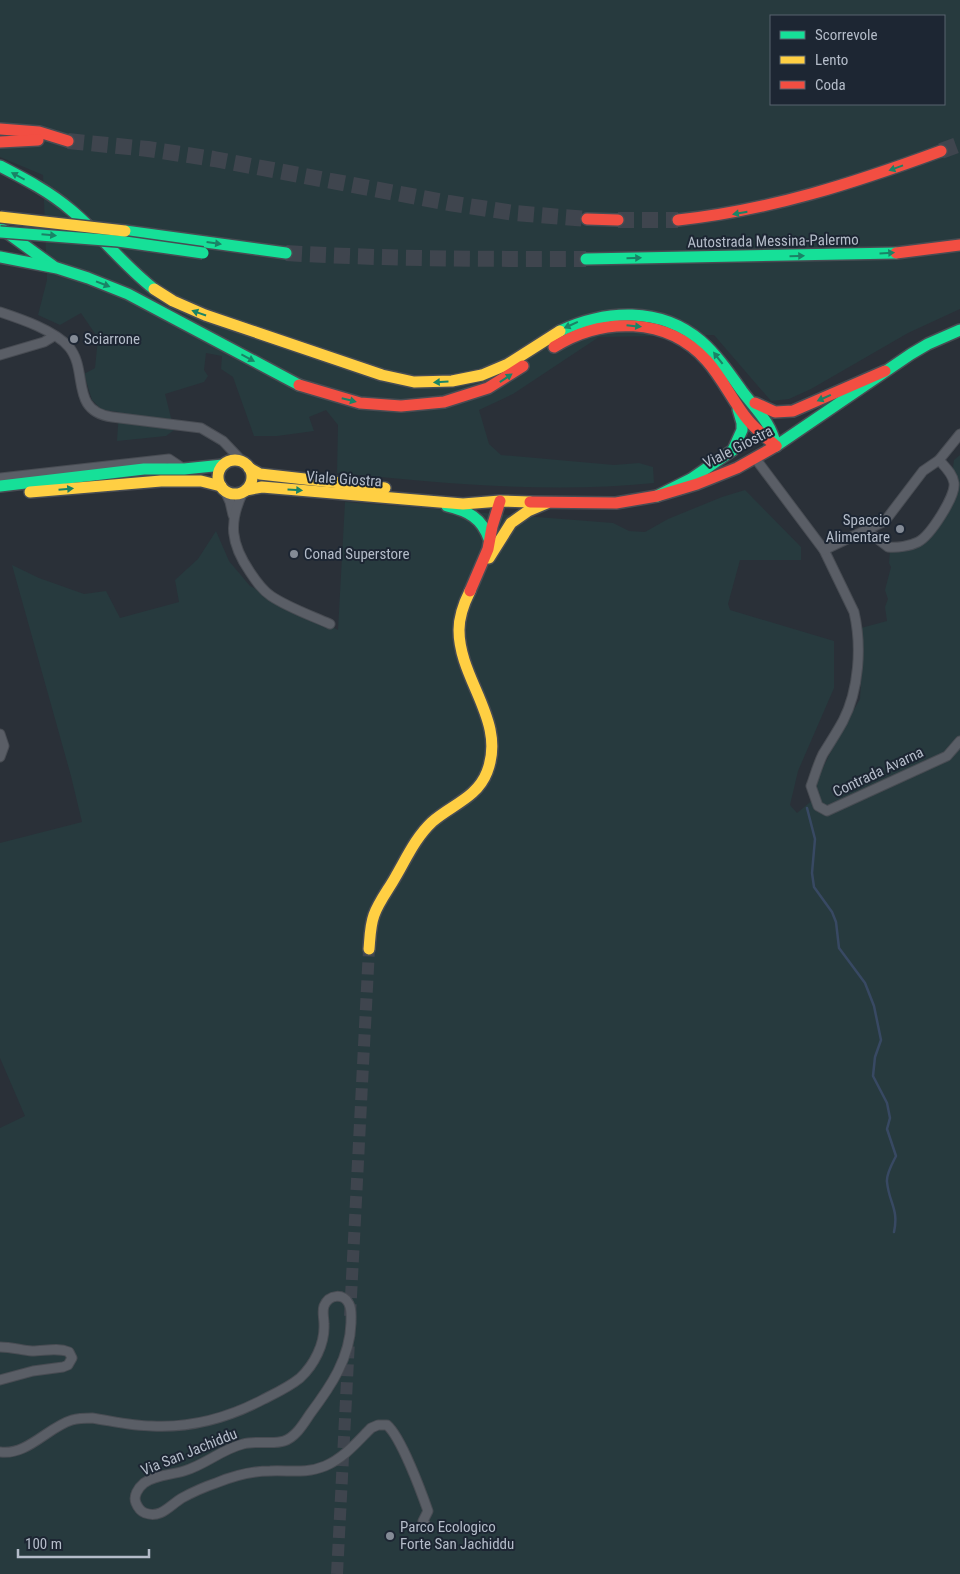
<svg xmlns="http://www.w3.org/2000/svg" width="960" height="1574" viewBox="0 0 960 1574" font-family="'Roboto Condensed',sans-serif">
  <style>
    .green { fill: #273a3e; fill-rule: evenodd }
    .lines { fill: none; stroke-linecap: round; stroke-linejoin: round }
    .stream { stroke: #384963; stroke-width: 2.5 }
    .secondary-tunnel { stroke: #3f454e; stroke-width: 12; stroke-dasharray: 12 6; stroke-linecap: butt }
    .highway-tunnel { stroke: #3f454e; stroke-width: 16; stroke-dasharray: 16 8; stroke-linecap: butt }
    .street-casing { stroke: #484c53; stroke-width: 11 }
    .fast-casing { stroke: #484c53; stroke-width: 14 }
    .slow-casing { stroke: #484c53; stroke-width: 14 }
    .jam-casing { stroke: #484c53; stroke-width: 14 }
    .street { stroke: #5a5e66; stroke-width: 9 }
    .fast { stroke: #16e098; stroke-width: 11 }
    .slow { stroke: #ffcf43; stroke-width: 11 }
    .jam { stroke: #f24e42; stroke-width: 11 }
    .fast-bridge-casing { stroke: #474c53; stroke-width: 14; stroke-linecap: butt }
    .slow-bridge-casing { stroke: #474c53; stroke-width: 14; stroke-linecap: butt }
    .fast-bridge { stroke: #16e098; stroke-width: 11 }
    .slow-bridge { stroke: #ffcf43; stroke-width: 11 }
    .oneway { fill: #1a8366 }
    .poi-dot { fill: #848b96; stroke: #1d2633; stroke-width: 2 }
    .labels { text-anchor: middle; stroke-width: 4; stroke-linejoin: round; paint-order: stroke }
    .street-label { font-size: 15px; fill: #b4bcc9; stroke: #1d2633 }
    .poi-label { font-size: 15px; fill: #b4bcc9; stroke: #1d2633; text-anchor: start }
  </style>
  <rect width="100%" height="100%" fill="#2a3038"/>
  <g class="green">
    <path d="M0,0H960V309L908,333L811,389L789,399L771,401L714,335L599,337L513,394L479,410L489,444L501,455L614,465L639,463L653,467L654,483C548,494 443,483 337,473L338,425L326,410L309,417L314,431L277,436H254L233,377L221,369L222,356L206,353L204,370L208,376L204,382L165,394L174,430L166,436L117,441L119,412L102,410L92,400L84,374L95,368L98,338L81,313L60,325L38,315L47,280L43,175L0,157ZM771,16H944V104H771Z"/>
    <path d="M960,455V1574H0V1128L25,1116L0,1058V843L82,822L71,776L12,565L39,578L84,594L106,591L120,618L179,602L175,580L198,559L216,531L229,561L250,586L338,630L345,502L613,523L629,531L645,532L668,519L722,497L745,490L801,547V560H740L728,604L730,610L834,641V688L798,771L790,805L797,813L820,794L817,789L816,784L821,772L836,741L860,699L862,666L861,628L887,621L885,607L888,599L885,590L891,567L889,563L890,551L920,544L957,482L953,468L954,460Z"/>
  </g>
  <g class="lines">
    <path class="stream" d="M807,808L815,839L812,873L814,887L832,912L836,922L839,948L865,983L874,1006L881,1040L875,1057L873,1076L887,1103L890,1118L887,1129L896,1156C892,1164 886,1174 887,1182C889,1203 899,1209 894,1232"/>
    <g class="secondary-tunnel">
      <path d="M350,1316L369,949"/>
      <path d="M337,1574L349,1341"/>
    </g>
    <g class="highway-tunnel">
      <path d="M68,141L148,149L214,159L449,203L514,213L587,219"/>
      <path d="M941,151L960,144"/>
      <path d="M618,220H678"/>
      <path d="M286,253C386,259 486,259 586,259"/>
    </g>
    <g class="street-casing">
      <g id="street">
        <path d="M0,312C21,319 54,330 69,347C89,371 69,411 112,417L201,428L223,441L242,461"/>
        <path d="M0,355L44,342L54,336"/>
        <path d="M755,458L824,550L854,612C862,646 859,690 843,721C837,732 830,743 823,754C818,764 815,775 811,786L818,806L827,811L947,756L960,741"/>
        <path d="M0,478L169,459L184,469"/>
        <path d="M225,491L230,502L233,515"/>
        <path d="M243,492C228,523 231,544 250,572C256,581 262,590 271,596C289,608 310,615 330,624"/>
        <path d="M866,530L888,547C897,548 910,546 918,542C930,536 956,496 954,483C953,474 945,467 939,460"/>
        <path d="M824,550L885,521L923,471L939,460L960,434"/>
        <path d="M0,734L4,746L0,757"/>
        <path d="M0,1347C11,1347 21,1350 32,1351C45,1351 57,1347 69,1352L72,1358L68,1365L63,1367L33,1371L0,1380"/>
        <path d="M0,1452C27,1456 48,1427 72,1420C79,1418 86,1418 92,1418C112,1421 132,1426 152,1426C191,1428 230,1417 264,1399C276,1393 289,1387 300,1378C314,1365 325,1344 324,1324C324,1318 322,1312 324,1306C329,1294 344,1293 349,1304C352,1310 351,1316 351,1323C350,1358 331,1386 310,1414C304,1423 296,1437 284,1441C272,1445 256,1440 243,1444C222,1449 205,1465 184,1471C171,1475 155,1475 144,1483C138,1488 133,1496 136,1503C138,1508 140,1511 145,1513C161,1519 170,1505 182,1498C193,1492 204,1487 216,1483C233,1476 252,1471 270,1471C289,1470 306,1474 325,1466C344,1458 357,1442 371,1428L378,1425H387C401,1437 421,1491 428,1511L423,1521L428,1528"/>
      </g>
    </g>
    <g class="fast-casing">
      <g id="fast">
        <path d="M0,166C25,179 50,192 71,210C101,235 124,266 154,289"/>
        <path d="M2,229L53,266"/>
        <path d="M125,231L286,253"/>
        <path d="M0,257L57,268L88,278L128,294L299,385"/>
        <path d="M586,259L896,253"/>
        <path d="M560,331C605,310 660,306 701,341C717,355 730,374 742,391C757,411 770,421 776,446"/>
        <path d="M776,446L911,354L928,344L960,330"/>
        <path d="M0,486L144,469H184L223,465"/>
        <path d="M657,496L691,479L733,450L742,430V423L738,409"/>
        <path d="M447,506C468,511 482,518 489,539"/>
      </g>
    </g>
    <g class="slow-casing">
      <g id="slow">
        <path d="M154,289L173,301L205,315L382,375L414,382L452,381L482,375L508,364L560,331"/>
        <circle cx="235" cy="477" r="17"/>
        <path d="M249,468L260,474L385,488"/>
        <path d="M246,490L262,487L463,504L500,501L530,502"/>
        <path d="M30,492L161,481H201L221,486"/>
        <path d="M489,558L511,523L528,511L547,503"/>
        <path d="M369,949C370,938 370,926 374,915C379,901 389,889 396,876C407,857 416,837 432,822C451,805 477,798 487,772C507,721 459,680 459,630C459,617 464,603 470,591"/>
      </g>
    </g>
    <g class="jam-casing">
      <g id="jam">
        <path d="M0,129L39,132L68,141"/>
        <path d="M0,142L38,140"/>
        <path d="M587,219L618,220"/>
        <path d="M678,220C771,210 854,183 941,151"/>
        <path d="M896,253L960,245"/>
        <path d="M554,347C602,317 667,316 707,361C723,379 733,402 748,420C756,430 767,438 776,446"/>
        <path d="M299,385L360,403L401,406L444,402L488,388L523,366"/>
        <path d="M755,403L775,412L793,411L885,371"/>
        <path d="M530,502L616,503L657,496L697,484L737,468L776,446"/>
        <path d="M470,591L488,549L492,527L500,501"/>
      </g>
    </g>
    <use href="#street" class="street"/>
    <use href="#fast" class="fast"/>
    <use href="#slow" class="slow"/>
    <use href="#jam" class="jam"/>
    <g class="fast-bridge-casing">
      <path id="fast-bridge" d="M0,232L118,241L203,253"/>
    </g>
    <g class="slow-bridge-casing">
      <path id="slow-bridge" d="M0,217L125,231"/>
    </g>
    <use href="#fast-bridge" class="fast-bridge"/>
    <use href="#slow-bridge" class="slow-bridge"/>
  </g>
  <defs><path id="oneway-solid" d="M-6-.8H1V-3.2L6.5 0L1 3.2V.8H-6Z" transform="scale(1.25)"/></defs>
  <g class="oneway">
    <use href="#oneway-solid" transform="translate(896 168) rotate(160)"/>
    <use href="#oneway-solid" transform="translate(18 176) rotate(-152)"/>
    <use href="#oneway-solid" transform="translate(740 213) rotate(170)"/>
    <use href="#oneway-solid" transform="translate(49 235) rotate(5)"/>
    <use href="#oneway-solid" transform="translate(214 243) rotate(8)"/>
    <use href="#oneway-solid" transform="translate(887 253) rotate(-4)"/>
    <use href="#oneway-solid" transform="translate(797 256) rotate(-1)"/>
    <use href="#oneway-solid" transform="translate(634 258) rotate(-1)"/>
    <use href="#oneway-solid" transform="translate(103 284) rotate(21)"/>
    <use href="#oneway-solid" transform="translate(199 313) rotate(-161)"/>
    <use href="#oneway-solid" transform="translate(571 325) rotate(156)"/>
    <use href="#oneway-solid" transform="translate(634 326) rotate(6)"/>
    <use href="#oneway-solid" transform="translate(248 358) rotate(28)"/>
    <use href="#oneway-solid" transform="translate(718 358) rotate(-128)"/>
    <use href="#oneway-solid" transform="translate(506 378) rotate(-34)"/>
    <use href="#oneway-solid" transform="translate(441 382) rotate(177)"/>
    <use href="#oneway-solid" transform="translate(824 398) rotate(156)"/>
    <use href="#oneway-solid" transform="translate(349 400) rotate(14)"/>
    <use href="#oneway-solid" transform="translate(66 489) rotate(-5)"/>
    <use href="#oneway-solid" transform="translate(295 490) rotate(4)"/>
  </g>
  <g class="poi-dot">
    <circle cx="74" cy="339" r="5"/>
    <circle cx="900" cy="529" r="5"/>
    <circle cx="294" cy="554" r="5"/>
    <circle cx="390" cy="1536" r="5"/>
  </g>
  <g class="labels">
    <g class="street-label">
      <text transform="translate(773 241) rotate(-1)" y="5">Autostrada Messina-Palermo</text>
      <text transform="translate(738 447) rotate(-27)" y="5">Viale Giostra</text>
      <text transform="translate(344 479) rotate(4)" y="5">Viale Giostra</text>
      <text transform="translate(878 772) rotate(-25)" y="5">Contrada Avarna</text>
      <text transform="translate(189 1452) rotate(-22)" y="5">Via San Jachiddu</text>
    </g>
    <g class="poi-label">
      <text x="84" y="344">Sciarrone</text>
      <text x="890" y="525" text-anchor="end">Spaccio<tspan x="890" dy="17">Alimentare</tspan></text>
      <text x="304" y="559">Conad Superstore</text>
      <text x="400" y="1532">Parco Ecologico<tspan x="400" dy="17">Forte San Jachiddu</tspan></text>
    </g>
  </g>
  <rect x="770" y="15" width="175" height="90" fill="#1d2633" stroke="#59626f"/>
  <rect x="780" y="31" width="25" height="8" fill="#16e098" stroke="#59626f"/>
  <text x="815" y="40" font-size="15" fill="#b4bcc9">Scorrevole</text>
  <rect x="780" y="56" width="25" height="8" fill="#ffcf43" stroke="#59626f"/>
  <text x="815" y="65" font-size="15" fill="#b4bcc9">Lento</text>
  <rect x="780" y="81" width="25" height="8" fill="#f24e42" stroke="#59626f"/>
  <text x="815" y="90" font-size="15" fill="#b4bcc9">Coda</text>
  <path d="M18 1549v8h131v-8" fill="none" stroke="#b4bcc9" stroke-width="2.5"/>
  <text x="25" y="1549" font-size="15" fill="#b4bcc9" stroke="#1d2633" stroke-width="4" paint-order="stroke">100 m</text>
</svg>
